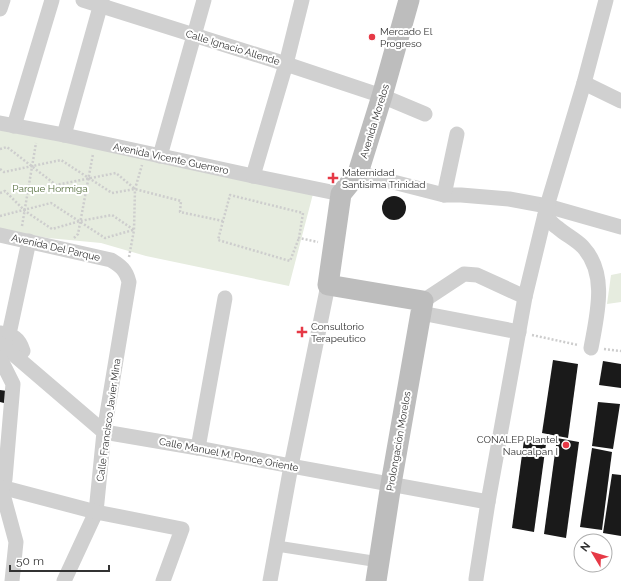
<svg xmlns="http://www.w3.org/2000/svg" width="621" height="581" viewBox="0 0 621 581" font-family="Raleway,sans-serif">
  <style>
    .green { fill: #e6ecdf }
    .building { fill: #1a1a1a }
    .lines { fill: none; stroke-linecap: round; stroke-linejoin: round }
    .path { stroke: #cdcdcd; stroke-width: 2.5; stroke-dasharray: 2 2; stroke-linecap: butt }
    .pedestrian { stroke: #d0d0d0; stroke-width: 11 }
    .minor { stroke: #d0d0d0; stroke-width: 15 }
    .secondary { stroke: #bdbdbd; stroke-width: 21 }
    .poi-dot { fill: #e63946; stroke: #fff; stroke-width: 1.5 }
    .labels { text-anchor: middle; stroke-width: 4; stroke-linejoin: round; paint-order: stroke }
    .poi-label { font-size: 10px; fill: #333; stroke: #fff; text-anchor: start }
    .street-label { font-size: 10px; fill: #333; stroke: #fff }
    .park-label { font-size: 10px; fill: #56703f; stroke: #fff }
  </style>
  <rect width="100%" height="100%" fill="#fff"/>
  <g class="green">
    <path d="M0,126L314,190L289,286L146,256L101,243L48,238L0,229Z"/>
    <path d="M621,273V302L607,304L611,275Z"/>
  </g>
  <g class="building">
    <circle cx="394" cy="208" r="12"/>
    <path d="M553,360L578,364L568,438L542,433Z"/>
    <path d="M603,361L621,364V388L599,385Z"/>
    <path d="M0,390L7,391L4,403L0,402Z"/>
    <path d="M598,402L620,404L613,449L592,446Z"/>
    <path d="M557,438L579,442L566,538L544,534Z"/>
    <path d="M524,440L546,444L534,532L512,528Z"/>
    <path d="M592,448L612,452L602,530L580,527Z"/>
    <path d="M612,474L621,475V536L603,533Z"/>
  </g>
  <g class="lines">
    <g class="path">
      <path d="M0,149L7,147L56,185L116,173L135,189"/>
      <path d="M0,169L4,172L61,160L112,193L135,189L181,201L180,212L223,221L230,195L303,213L299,238L318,242"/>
      <path d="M0,193L5,191L25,211L52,229L80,221L112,215L134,230"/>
      <path d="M0,216L51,203L105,238L133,230"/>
      <path d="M223,221L218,240L290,261L299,238"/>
      <path d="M22,226L36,143"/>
      <path d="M74,238L78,234L93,154"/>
      <path d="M129,257L134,230L135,189L142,165"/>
      <path d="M532,335L578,345"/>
      <path d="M604,349L621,351"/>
    </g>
    <path class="pedestrian" d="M277,546L379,562"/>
    <g class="minor">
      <path d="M83,0L286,64L382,96L425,114"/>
      <path d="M0,9L3,0"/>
      <path d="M584,83L621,101"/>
      <path d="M0,123L64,135L253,176L341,194"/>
      <path d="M14,126L52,0"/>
      <path d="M64,135L102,0"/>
      <path d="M160,156L204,0"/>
      <path d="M358,173L444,195H461L509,199L547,206L621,227"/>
      <path d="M253,176L286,64L302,0"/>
      <path d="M444,195L457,134"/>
      <path d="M545,215C549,220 553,225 558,228C566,235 575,239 583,247C608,274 597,315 591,348"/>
      <path d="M0,235L111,260C121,266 126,270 129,282L104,432L96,512L64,581"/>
      <path d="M423,301L464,274L477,275L525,297"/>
      <path d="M421,313L519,332"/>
      <path d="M0,333C13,335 19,338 23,351"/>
      <path d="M9,334L29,241"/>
      <path d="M0,343L104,432L198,448L291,466L488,502"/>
      <path d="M0,358L13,384L5,479L1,487"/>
      <path d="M198,448L225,298"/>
      <path d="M1,487L96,512L182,529L163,581"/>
      <path d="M1,487L16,542L12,581"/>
      <path d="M476,579L488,502L525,297L547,206L584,83L606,0"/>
      <path d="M270,581L291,466L328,285"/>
    </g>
    <path class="secondary" d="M376,581L391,484L423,301L328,285L341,194L358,173L382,96L409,0"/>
  </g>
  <g class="poi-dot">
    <circle cx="372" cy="37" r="4"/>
    <path d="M331 172h4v4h4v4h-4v4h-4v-4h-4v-4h4z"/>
    <path d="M300 326h4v4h4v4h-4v4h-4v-4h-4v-4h4z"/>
    <circle cx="566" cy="445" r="4"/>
  </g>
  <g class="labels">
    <g class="poi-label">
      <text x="380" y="35">Mercado El<tspan x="380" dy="12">Progreso</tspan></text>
      <text x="342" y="176">Maternidad<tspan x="342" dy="12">Santisima Trinidad</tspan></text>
      <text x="311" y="330">Consultorio<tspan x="311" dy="12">Terapeutico</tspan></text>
      <text x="558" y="443" text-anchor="end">CONALEP Plantel<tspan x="558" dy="12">Naucalpan I</tspan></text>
    </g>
    <g class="street-label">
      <text transform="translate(233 47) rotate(17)" y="4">Calle Ignacio Allende</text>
      <text transform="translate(374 121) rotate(-73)" y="4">Avenida Morelos</text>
      <text transform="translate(171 158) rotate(12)" y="4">Avenida Vicente Guerrero</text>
      <text transform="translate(56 247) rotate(13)" y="4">Avenida Del Parque</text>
      <text transform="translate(108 420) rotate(-82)" y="4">Calle Francisco Javier Mina</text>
      <text transform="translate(398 441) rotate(-80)" y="4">Prolongación Morelos</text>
      <text transform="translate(229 454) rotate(11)" y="4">Calle Manuel M. Ponce Oriente</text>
    </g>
    <g class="park-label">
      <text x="50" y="192">Parque Hormiga</text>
    </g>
  </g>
  <g transform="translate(593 553) rotate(308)"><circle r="19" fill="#ffffff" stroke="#adadad"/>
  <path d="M0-3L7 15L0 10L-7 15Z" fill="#e63946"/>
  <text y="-6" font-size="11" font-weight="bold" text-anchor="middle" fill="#333333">N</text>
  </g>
  <path d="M10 565v6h99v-6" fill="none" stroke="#333333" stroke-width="2"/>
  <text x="16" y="565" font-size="12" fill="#333333" stroke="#ffffff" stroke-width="3" paint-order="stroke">50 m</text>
</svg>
